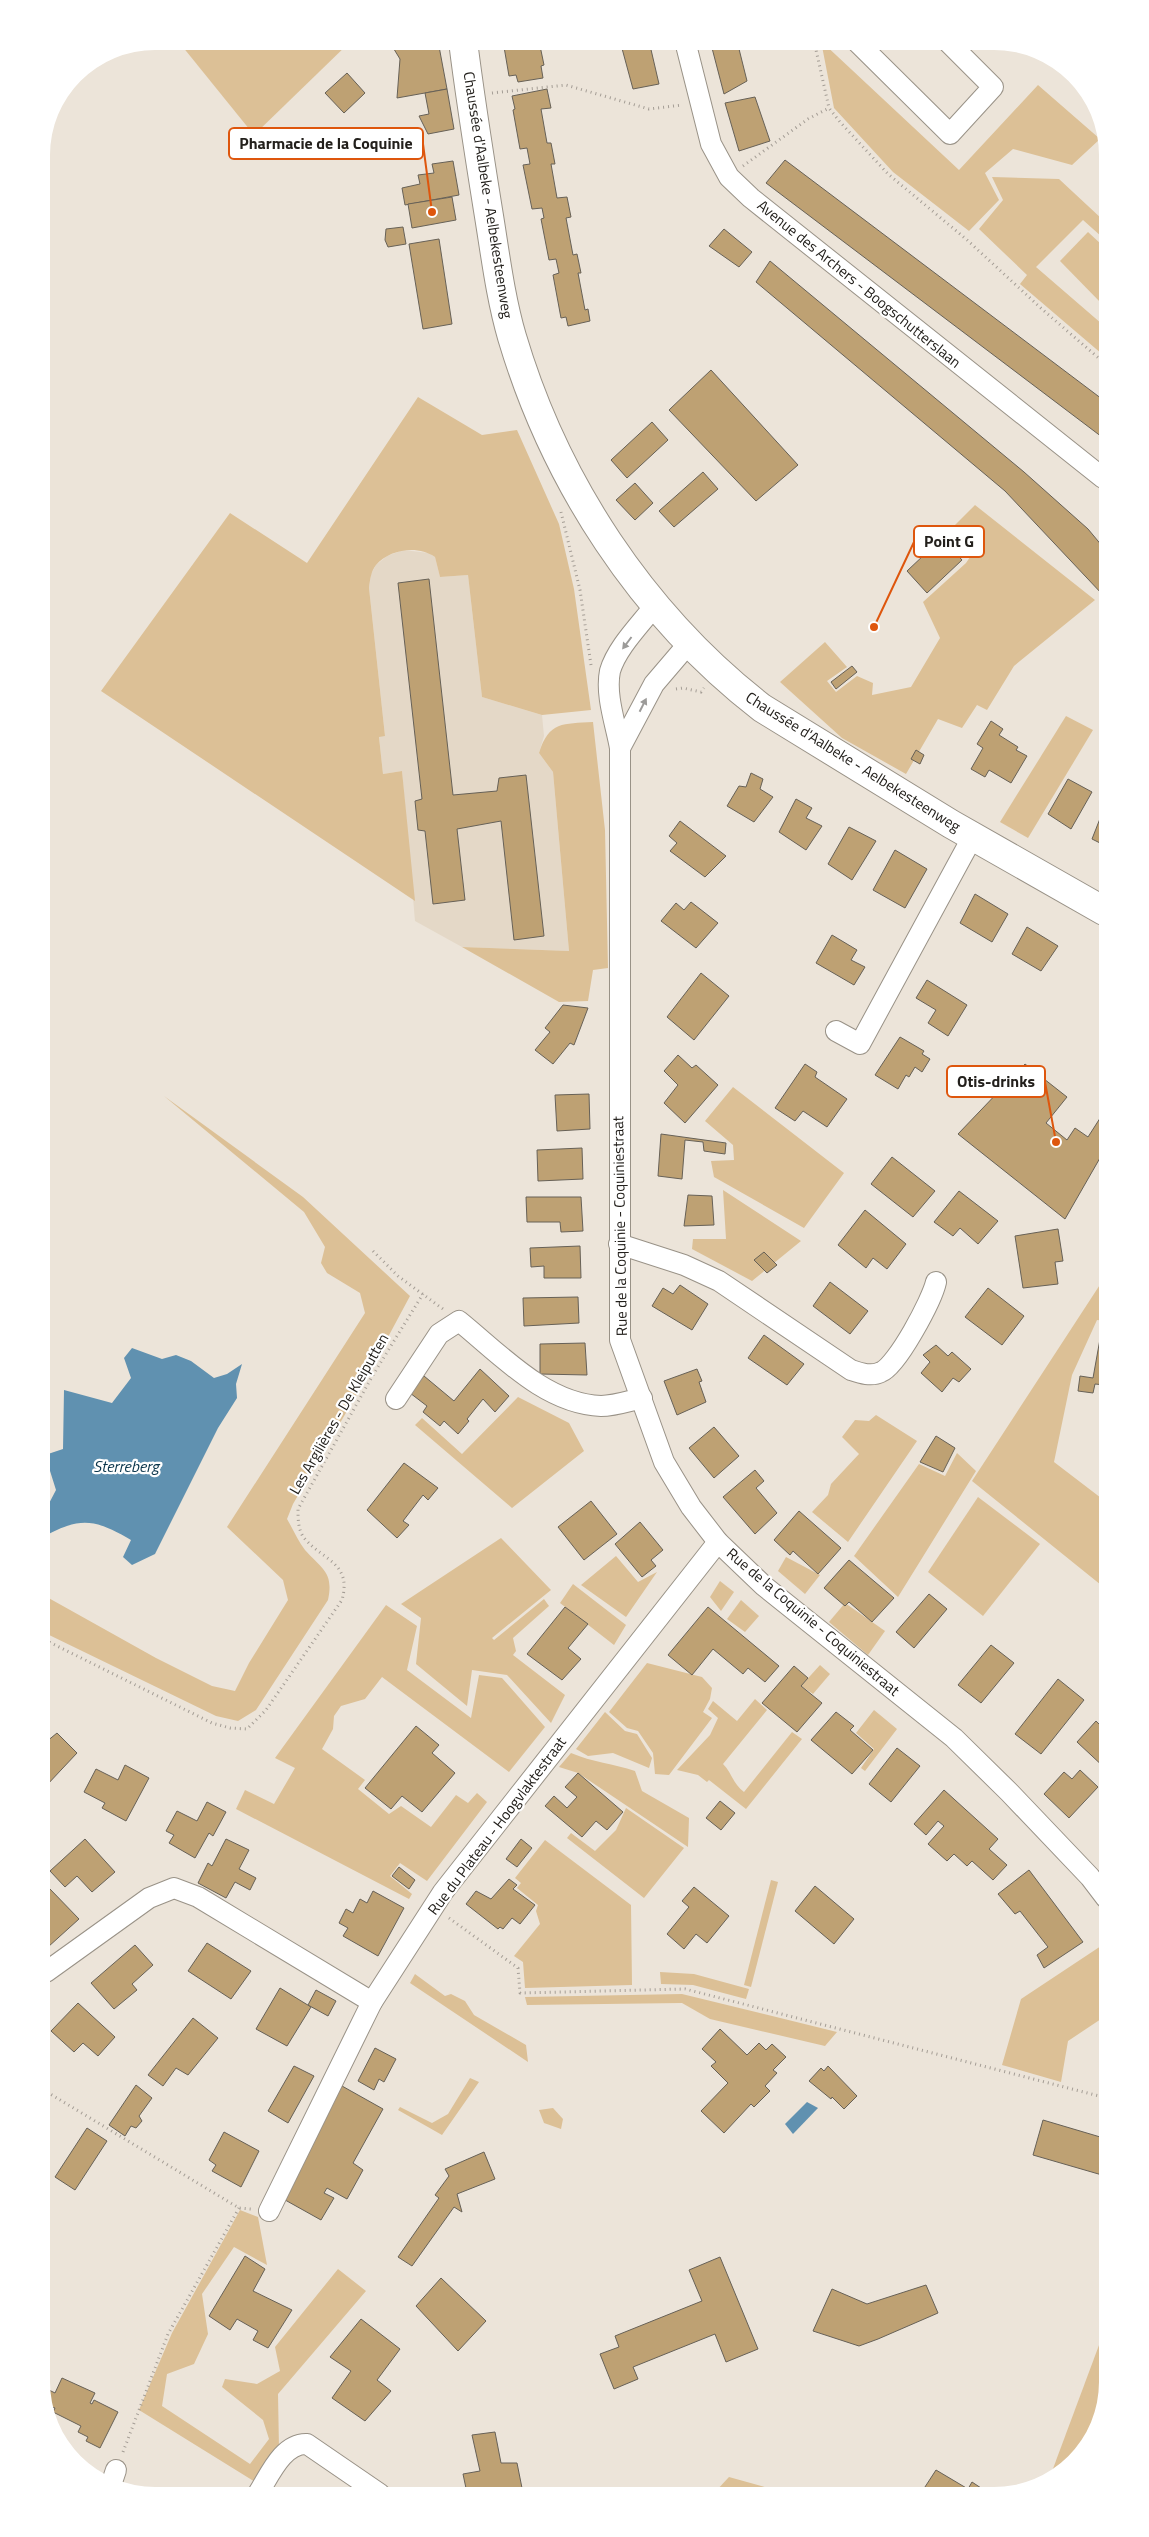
<svg xmlns="http://www.w3.org/2000/svg" width="1149" height="2537" viewBox="0 0 1149 2537" font-family="'Titillium Web',sans-serif">
  <style>
    .built { fill: #e4d8c7 }
    .green { fill: #dcc096 }
    .water { fill: #6091b0 }
    .building { fill: #bea173; stroke: #676157 }
    .lines { fill: none; stroke-linecap: round; stroke-linejoin: round }
    .minor-casing { stroke: #999287; stroke-width: 22 }
    .secondary-casing { stroke: #999287; stroke-width: 30 }
    .path { stroke: #a49d95; stroke-width: 3; stroke-dasharray: 1 4; stroke-linecap: butt }
    .minor { stroke: #fff; stroke-width: 20 }
    .secondary { stroke: #fff; stroke-width: 28 }
    .oneway { fill: #9c9b99 }
    .labels { text-anchor: middle; stroke-width: 4.5; stroke-linejoin: round; paint-order: stroke }
    .street-label { font-size: 15px; fill: #23201c; stroke: #fff }
    .water-label { font-size: 16px; font-style: italic; fill: #09344a; stroke: #fff }
    .leader { fill: none; stroke: #de560d; stroke-width: 2 }
    .callout-dot { fill: #de560d; stroke: #fff; stroke-width: 2 }
    .callout { fill: #fff; stroke: #de560d; stroke-width: 2 }
    .callout-label { font-size: 16px; text-anchor: middle; font-weight: bold; fill: #23201c }
  </style>
  <rect width="100%" height="100%" fill="#ece4d9"/>
  <path class="built" d="M403,550L429,553L435,557L440,577L468,575L482,697L542,715L544,736L539,753L553,772L569,951L462,947L415,921L402,771L383,774L379,736H385L369,588L371,574L376,565L387,556Z"/>
  <g class="green">
    <path d="M178,41H351L254,135Z"/>
    <path d="M821,41L959,170L1038,85L1100,139L1072,165L1013,149L985,173L999,200L969,231L893,172L834,108Z"/>
    <path d="M992,177L1059,179L1102,219V237L1083,220L1036,267L1102,324V354L1020,284L1027,275L979,229L1003,200Z"/>
    <path d="M1088,232L1102,245V304L1060,261Z"/>
    <path d="M418,397L482,435L517,430L559,524L574,589L591,710L542,715L482,697L468,575L440,577L435,557C418,545 390,549 376,565C371,571 370,580 369,588L385,736L379,737L383,774L402,771L415,901L101,691L230,513L307,563Z"/>
    <path d="M975,505L1095,600L1014,666L987,710L977,705L962,728L938,719L906,774L842,738L780,682L825,642L847,667L827,681L836,692L857,676L873,683L872,695L911,687L940,638L923,602L966,563L970,557L946,534Z"/>
    <path d="M1066,716L1093,730L1028,838L1000,822Z"/>
    <path d="M593,722L605,830L608,968L593,970L588,1001L559,1002L462,947L569,951L553,772L539,753C549,721 563,724 593,722Z"/>
    <path d="M733,1087L844,1173L804,1228L714,1177L711,1161L734,1160L733,1145L705,1121Z"/>
    <path d="M164,1096L303,1197L410,1296L365,1380L293,1504L287,1519C293,1529 298,1541 305,1550C322,1569 334,1572 328,1600L256,1710L238,1721L216,1716L45,1633V1596L156,1658L212,1686L235,1691L249,1663L288,1600L283,1580L227,1527L365,1313L360,1293L327,1273L321,1263L325,1247L304,1212Z"/>
    <path d="M723,1190L801,1241L752,1281L692,1249L693,1239H726Z"/>
    <path d="M1105,1277V1321L1097,1320L1072,1375L1054,1462L1105,1501L1106,1589L972,1481Z"/>
    <path d="M518,1397L569,1423L584,1451L512,1508L415,1425L422,1418L462,1454Z"/>
    <path d="M876,1415L917,1441L848,1542L812,1512L828,1495L831,1484L859,1454L842,1437L855,1420L869,1421Z"/>
    <path d="M957,1453L976,1471L898,1597L854,1556L919,1464L945,1476Z"/>
    <path d="M978,1497L1040,1544L983,1616L928,1572Z"/>
    <path d="M501,1538L551,1590L492,1638L494,1640L544,1599L549,1606L513,1638L516,1651L513,1655L565,1695L551,1723L507,1675L472,1670L467,1706L416,1664L421,1618L401,1604Z"/>
    <path d="M616,1556L638,1582L657,1572L626,1617L581,1585Z"/>
    <path d="M786,1557L820,1575L805,1594L778,1571Z"/>
    <path d="M720,1581L734,1592L721,1611L710,1597Z"/>
    <path d="M573,1584L626,1625L614,1645L560,1603Z"/>
    <path d="M741,1600L759,1616L745,1632L727,1619Z"/>
    <path d="M845,1603L885,1631L868,1655L829,1622Z"/>
    <path d="M386,1605L417,1626L407,1670L471,1718L479,1675L502,1678L545,1727L509,1772L382,1677L365,1699L341,1706L334,1716L333,1729L322,1749L365,1780L358,1789L389,1814L401,1806L431,1827L456,1795L468,1803L477,1793L487,1802L427,1881L400,1863L390,1876L412,1894L409,1899L236,1809L245,1790L274,1804L295,1768L275,1758Z"/>
    <path d="M647,1663L702,1677L712,1688L710,1699L703,1712L712,1718L669,1775L655,1774L653,1753L638,1731L627,1728L609,1712Z"/>
    <path d="M820,1665L830,1674L813,1694L801,1686Z"/>
    <path d="M755,1699L767,1710L723,1764C732,1773 733,1784 744,1792L792,1732L802,1739L746,1809L709,1780L707,1782L698,1775L677,1770L710,1735L718,1718L708,1709L713,1701L737,1721Z"/>
    <path d="M874,1710L897,1729L865,1771L861,1768L874,1749L856,1733Z"/>
    <path d="M605,1712L625,1731L637,1734L652,1758L649,1768L613,1753L588,1756L576,1749Z"/>
    <path d="M571,1753C592,1762 614,1764 635,1771L642,1791L689,1818L688,1847L578,1773L559,1767Z"/>
    <path d="M626,1808L684,1848L644,1898L567,1838L571,1833L595,1851L616,1830Z"/>
    <path d="M545,1840L631,1905L632,1985L525,1988L523,1962L514,1956L540,1924L536,1911L538,1905L517,1888L521,1883L515,1878Z"/>
    <path d="M771,1880L778,1882L751,1987L744,1985Z"/>
    <path d="M1104,1944L1107,1947V2015L1068,2041L1061,2082L1002,2065L1021,1999Z"/>
    <path d="M660,1972L694,1974L749,1989L746,1999L693,1985L661,1984Z"/>
    <path d="M415,1974L445,1996L451,1994L465,2001L474,2015L526,2045L528,2062L410,1983Z"/>
    <path d="M682,1994L837,2032L825,2046L710,2019L682,2003L527,2005L525,1997Z"/>
    <path d="M470,2078L479,2082L442,2135L398,2110L400,2107L432,2123L448,2114Z"/>
    <path d="M553,2108L563,2119L561,2129L544,2123L539,2110Z"/>
    <path d="M240,2210L258,2217L267,2265L234,2247L202,2294L208,2334L194,2364L167,2374L162,2406L250,2464L269,2439L263,2420L222,2387L225,2379L257,2384L280,2371L275,2347L338,2269L366,2291L278,2394L279,2449L257,2483L139,2410L172,2333Z"/>
    <path d="M1108,2321V2382L1088,2445L1051,2474Z"/>
    <path d="M729,2477L779,2491L715,2492Z"/>
  </g>
  <g class="water">
    <path d="M132,1348L162,1359L176,1355L191,1361L214,1378L227,1374L242,1364L236,1384L237,1398L218,1428L155,1554L132,1565L123,1557L131,1540C97,1520 81,1516 45,1536V1511L56,1490L45,1455L63,1449L64,1390L112,1403L131,1378L124,1358Z"/>
    <path d="M807,2102L818,2108L793,2134L785,2124Z"/>
  </g>
  <g class="building">
    <path d="M389,41H438L447,89L397,98L400,59Z"/>
    <path d="M503,41H539L544,65L541,66L543,78L518,82L516,75L509,76Z"/>
    <path d="M620,41H649L659,84L633,89Z"/>
    <path d="M737,41L747,81L724,94L712,48Z"/>
    <path d="M347,73L365,93L344,113L325,93Z"/>
    <path d="M447,89L454,129L428,134L419,116L429,114L425,93Z"/>
    <path d="M547,89L551,108L541,109L547,143H551L555,164H551L557,198L567,197L571,217L566,218L573,255L577,254L581,273H578L585,310L588,309L590,321L568,326L566,317L561,318L553,275L559,273L556,259L549,260L541,219L544,218L542,208L532,209L523,165L530,164L527,148L520,149L513,110L515,109L512,96Z"/>
    <path d="M755,97L770,141L739,151L725,103Z"/>
    <path d="M785,160L1102,399V437L766,183Z"/>
    <path d="M453,161L459,195L405,205L402,188L420,184L418,175L434,173L432,164Z"/>
    <path d="M452,197L456,220L412,228L408,204Z"/>
    <path d="M403,227L406,244L388,247L385,240L386,229Z"/>
    <path d="M724,229L752,252L739,267L709,246Z"/>
    <path d="M439,239L452,324L423,329L409,244Z"/>
    <path d="M770,261L1024,472L1088,529L1103,547V595L1005,491L756,282Z"/>
    <path d="M711,370L798,465L756,501L669,410Z"/>
    <path d="M652,422L668,440L627,478L611,460Z"/>
    <path d="M703,472L718,489L674,527L659,511Z"/>
    <path d="M635,483L653,503L635,520L616,500Z"/>
    <path d="M942,538L962,560L927,593L907,571Z"/>
    <path d="M429,579L453,795L497,791L499,778L526,775L544,936L514,940L501,821L457,829L465,900L433,904L425,831L418,830L415,801L422,799L398,583Z"/>
    <path d="M852,666L857,672L836,689L831,682Z"/>
    <path d="M991,721L1003,729L999,735L1018,747L1016,750L1027,756L1011,783L989,770L985,777L971,769L983,748L977,744Z"/>
    <path d="M916,750L924,755L920,764L911,759Z"/>
    <path d="M751,773L763,779L760,789L773,797L754,822L727,806L739,786L746,787Z"/>
    <path d="M1068,779L1092,792L1071,829L1048,814Z"/>
    <path d="M796,799L812,808L806,818L822,826L806,850L779,832Z"/>
    <path d="M1103,811L1104,845L1092,839Z"/>
    <path d="M680,821L726,856L705,877L670,851L677,843L669,836Z"/>
    <path d="M849,827L876,841L852,880L828,864Z"/>
    <path d="M895,850L927,869L905,908L873,890Z"/>
    <path d="M975,894L1008,914L992,942L960,923Z"/>
    <path d="M691,902L718,923L696,948L661,921L676,903L684,910Z"/>
    <path d="M1027,927L1058,946L1041,971L1012,954Z"/>
    <path d="M832,935L857,950L851,960L865,967L854,985L816,963Z"/>
    <path d="M701,973L729,996L694,1040L667,1017Z"/>
    <path d="M927,980L967,1005L948,1036L928,1023L936,1010L916,998Z"/>
    <path d="M563,1005L588,1008L574,1045L570,1043L553,1064L535,1050L550,1032L545,1028Z"/>
    <path d="M900,1037L924,1051L922,1054L930,1059L922,1072L915,1067L909,1077L906,1075L898,1089L875,1075Z"/>
    <path d="M678,1055L692,1068L696,1065L718,1085L685,1123L664,1103L678,1085L664,1071Z"/>
    <path d="M805,1064L817,1072L815,1077L847,1099L827,1127L803,1111L795,1121L775,1108Z"/>
    <path d="M1025,1064L1067,1097L1046,1123L1067,1140L1075,1128L1088,1137L1104,1112V1151L1065,1219L958,1134Z"/>
    <path d="M589,1094L590,1129L557,1131L555,1095Z"/>
    <path d="M661,1134L726,1143L725,1154L704,1151L703,1142L685,1140L682,1179L658,1176Z"/>
    <path d="M582,1148L583,1179L538,1181L537,1150Z"/>
    <path d="M892,1157L935,1191L913,1217L871,1184Z"/>
    <path d="M959,1191L998,1221L978,1244L960,1228L953,1236L934,1222Z"/>
    <path d="M688,1195L712,1196L714,1225L684,1226Z"/>
    <path d="M526,1197H581L583,1231L561,1232L560,1222H527Z"/>
    <path d="M865,1210L906,1244L887,1269L873,1258L866,1268L838,1245Z"/>
    <path d="M1058,1229L1063,1261L1055,1262L1058,1284L1023,1288L1015,1236Z"/>
    <path d="M580,1246L581,1278H544V1266L531,1267L530,1248Z"/>
    <path d="M764,1252L777,1265L767,1273L754,1260Z"/>
    <path d="M830,1282L868,1311L850,1334L813,1306Z"/>
    <path d="M680,1285L708,1304L692,1330L652,1306L663,1288L673,1294Z"/>
    <path d="M988,1288L1024,1316L1002,1345L965,1317Z"/>
    <path d="M578,1297L579,1323L524,1326L523,1298Z"/>
    <path d="M1102,1328H1105V1385L1095,1384L1093,1393L1078,1391L1080,1376L1093,1378Z"/>
    <path d="M764,1335L804,1364L787,1385L748,1358Z"/>
    <path d="M585,1343L587,1375L540,1374V1344Z"/>
    <path d="M936,1345L948,1356L952,1352L971,1369L959,1382L953,1378L942,1392L921,1373L930,1362L923,1355Z"/>
    <path d="M480,1369L509,1396L495,1412L483,1399L467,1419L469,1421L458,1434L444,1421L440,1426L423,1412L427,1406L410,1393L424,1376L454,1401Z"/>
    <path d="M697,1369L702,1381L699,1382L706,1402L677,1415L664,1381Z"/>
    <path d="M714,1427L739,1456L714,1478L689,1448Z"/>
    <path d="M936,1436L955,1448L943,1472L920,1462Z"/>
    <path d="M404,1463L438,1488L428,1500L423,1495L403,1521L409,1525L397,1538L367,1510Z"/>
    <path d="M755,1470L764,1481L756,1488L777,1513L755,1534L723,1497Z"/>
    <path d="M591,1501L617,1534L584,1560L558,1527Z"/>
    <path d="M799,1511L841,1548L818,1574L793,1551L790,1555L774,1540Z"/>
    <path d="M640,1522L663,1550L651,1560L656,1566L642,1577L615,1544Z"/>
    <path d="M849,1560L894,1598L872,1622L849,1602L845,1606L824,1588Z"/>
    <path d="M929,1594L947,1609L914,1648L896,1632Z"/>
    <path d="M565,1607L588,1624L568,1648L581,1659L562,1680L527,1654Z"/>
    <path d="M708,1607L779,1666L765,1682L748,1668L743,1674L713,1649L692,1675L668,1655Z"/>
    <path d="M991,1645L1014,1663L981,1703L958,1685Z"/>
    <path d="M794,1666L808,1678L801,1686L822,1703L797,1732L762,1703Z"/>
    <path d="M1058,1679L1084,1700L1041,1754L1015,1734Z"/>
    <path d="M836,1712L854,1726L850,1730L873,1750L852,1774L811,1740Z"/>
    <path d="M1096,1721L1106,1731V1769L1077,1742Z"/>
    <path d="M416,1726L439,1745L432,1753L455,1773L422,1812L402,1796L391,1809L365,1788Z"/>
    <path d="M57,1733L77,1753L46,1786V1742Z"/>
    <path d="M897,1748L920,1766L891,1802L869,1784Z"/>
    <path d="M125,1765L149,1778L126,1821L102,1808L105,1803L84,1792L96,1769L118,1780Z"/>
    <path d="M1080,1770L1098,1787L1069,1818L1044,1794L1064,1772L1072,1779Z"/>
    <path d="M578,1773L623,1812L607,1830L596,1821L582,1837L545,1806L554,1796L567,1808L577,1797L565,1787Z"/>
    <path d="M944,1790L998,1839L989,1849L1007,1865L993,1880L972,1861L967,1866L954,1854L947,1861L928,1844L944,1826L938,1821L926,1835L914,1824Z"/>
    <path d="M720,1801L735,1813L721,1830L706,1818Z"/>
    <path d="M207,1802L226,1812L213,1836L209,1833L195,1858L169,1843L174,1835L166,1831L177,1811L197,1821Z"/>
    <path d="M85,1839L115,1872L92,1892L77,1876L65,1887L50,1871Z"/>
    <path d="M226,1839L249,1850L239,1869L256,1878L250,1890L235,1882L226,1898L198,1883L208,1863L212,1866Z"/>
    <path d="M521,1839L532,1848L517,1867L506,1859Z"/>
    <path d="M399,1867L415,1880L409,1889L392,1876Z"/>
    <path d="M1029,1870L1083,1942L1044,1968L1037,1955L1048,1947L1020,1911L1015,1914L998,1894Z"/>
    <path d="M509,1879L517,1885L513,1889L535,1905L520,1924L512,1918L503,1929L500,1927L498,1929L466,1904L476,1891L491,1899Z"/>
    <path d="M815,1886L854,1919L834,1944L795,1911Z"/>
    <path d="M694,1887L729,1916L707,1943L696,1934L684,1949L667,1934L689,1907L682,1901Z"/>
    <path d="M49,1888L79,1919L48,1947L46,1945V1891Z"/>
    <path d="M373,1891L404,1908L378,1956L343,1936L348,1928L339,1923L346,1909L353,1913L360,1899L367,1903Z"/>
    <path d="M207,1943L251,1971L231,1999L188,1971Z"/>
    <path d="M135,1945L153,1965L132,1984L137,1990L114,2009L91,1983Z"/>
    <path d="M280,1988L311,2007L287,2046L256,2029Z"/>
    <path d="M316,1990L336,2001L328,2016L308,2005Z"/>
    <path d="M78,2003L115,2037L98,2056L83,2043L74,2052L51,2031Z"/>
    <path d="M193,2018L218,2038L188,2075L176,2068L163,2086L148,2075Z"/>
    <path d="M720,2029L747,2055L759,2043L766,2050L772,2044L786,2057L773,2070L777,2073L765,2086L770,2091L754,2107L751,2104L724,2133L701,2111L728,2083L711,2066L716,2062L702,2049Z"/>
    <path d="M375,2048L396,2059L384,2082L379,2079L374,2090L358,2081Z"/>
    <path d="M294,2066L314,2076L288,2123L268,2111Z"/>
    <path d="M828,2066L857,2096L844,2109L832,2097L831,2099L809,2081L821,2068L824,2071Z"/>
    <path d="M136,2085L152,2098L139,2116L142,2121L136,2128L131,2126L125,2136L109,2125Z"/>
    <path d="M342,2086L383,2109L353,2163L363,2170L347,2199L327,2188L324,2193L334,2198L321,2220L278,2196Z"/>
    <path d="M1043,2120L1107,2139V2156L1102,2175L1033,2155Z"/>
    <path d="M87,2128L107,2141L75,2190L55,2177Z"/>
    <path d="M224,2132L259,2151L241,2187L212,2171L216,2165L209,2160Z"/>
    <path d="M484,2152L495,2179L457,2194L462,2212L454,2207L412,2266L398,2257L439,2198L435,2195L449,2176L445,2169Z"/>
    <path d="M245,2256L265,2269L253,2291L292,2310L268,2348L253,2340L258,2331L237,2319L230,2330L209,2316Z"/>
    <path d="M720,2257L758,2349L726,2362L715,2334L633,2367L638,2379L614,2389L600,2354L619,2347L615,2336L702,2301L689,2270Z"/>
    <path d="M441,2278L486,2321L458,2351L416,2306Z"/>
    <path d="M926,2285L938,2313L878,2339L859,2346L813,2331L832,2289L867,2304Z"/>
    <path d="M361,2319L400,2349L377,2380L391,2391L365,2421L332,2398L351,2371L330,2357Z"/>
    <path d="M62,2378L95,2393L90,2403L92,2404L94,2400L118,2412L100,2448L86,2441L88,2437L78,2432L81,2426L53,2412L55,2408L49,2406L47,2409V2389L55,2393Z"/>
    <path d="M495,2432L501,2463H517L523,2493H467L463,2474L480,2471L472,2435Z"/>
    <path d="M936,2470L968,2489L972,2482L984,2490H923Z"/>
  </g>
  <g class="lines">
    <g class="minor-casing">
      <g id="minor">
        <path d="M685,41L711,144L729,177L751,198L1103,478"/>
        <path d="M856,41L950,134L993,87L947,41"/>
        <path d="M656,604C641,624 617,647 610,671C605,695 616,725 620,748V1340L664,1462L691,1507L718,1542L764,1586L954,1738L1009,1792L1090,1877L1106,1898"/>
        <path d="M620,748L654,684L689,643"/>
        <path d="M836,1031L860,1044L973,836"/>
        <path d="M619,1244L684,1265L719,1281L851,1370C860,1373 871,1377 881,1372C897,1366 932,1300 936,1282"/>
        <path d="M396,1399L439,1334L459,1321C500,1354 545,1404 601,1406C614,1406 629,1401 642,1398"/>
        <path d="M46,1972L149,1898L174,1888L198,1897L372,2002"/>
        <path d="M269,2211L372,2002L443,1892L718,1542"/>
        <path d="M112,2482L116,2470"/>
        <path d="M257,2495C269,2477 282,2443 307,2444L380,2494"/>
      </g>
    </g>
    <g class="secondary-casing">
      <path id="secondary" d="M463,41C470,98 479,154 488,210C495,252 500,296 512,337C555,482 642,615 762,708L951,824L1104,911"/>
    </g>
    <g class="path">
      <path d="M814,41L829,108L840,122L888,174L966,239L1043,310L1102,361"/>
      <path d="M492,93L566,85L649,109L682,105"/>
      <path d="M743,166L808,119L829,108"/>
      <path d="M561,512L580,590L591,665"/>
      <path d="M676,689L683,688L701,692L704,688"/>
      <path d="M373,1251L398,1276L443,1309"/>
      <path d="M45,1640L212,1723L230,1728L247,1729L266,1710L342,1600C352,1563 324,1561 305,1539C298,1531 298,1519 298,1509L373,1375L423,1294"/>
      <path d="M449,1918L518,1968L520,1993L685,1989L1107,2098"/>
      <path d="M47,2092L239,2208L251,2209"/>
      <path d="M123,2452L168,2334L239,2208"/>
    </g>
    <use href="#minor" class="minor"/>
    <use href="#secondary" class="secondary"/>
  </g>
  <defs><path id="oneway-solid" d="M-6-.8H1V-3.2L6.5 0L1 3.2V.8H-6Z" transform="scale(1.25)"/></defs>
  <g class="oneway">
    <use href="#oneway-solid" transform="translate(627 643) rotate(127)"/>
    <use href="#oneway-solid" transform="translate(643 705) rotate(-63)"/>
  </g>
  <g class="labels">
    <g class="street-label">
      <text transform="translate(488 195) rotate(81)" y="5">Chaussée d'Aalbeke - Aelbekesteenweg</text>
      <text transform="translate(859 284) rotate(39)" y="5">Avenue des Archers - Boogschutterslaan</text>
      <text transform="translate(853 762) rotate(32)" y="5">Chaussée d'Aalbeke - Aelbekesteenweg</text>
      <text transform="translate(620 1226) rotate(-91)" y="5">Rue de la Coquinie - Coquiniestraat</text>
      <text transform="translate(339 1414) rotate(-60)" y="5">Les Argilières - De Kleiputten</text>
      <text transform="translate(813 1622) rotate(40)" y="5">Rue de la Coquinie - Coquiniestraat</text>
      <text transform="translate(497 1826) rotate(-53)" y="5">Rue du Plateau - Hoogvlaktestraat</text>
    </g>
    <g class="water-label">
      <text x="126" y="1472">Sterreberg</text>
    </g>
  </g>
  <path d="M0 0H1149V2537H0ZM155 50H994A105 105 0 0 1 1099 155V2382A105 105 0 0 1 994 2487H155A105 105 0 0 1 50 2382V155A105 105 0 0 1 155 50Z" fill="#fff" fill-rule="evenodd"/>
  <path class="leader" d="M432 212L423 144M874 627L914 542M1056 1142L1045 1082"/>
  <g class="callout-dot">
    <circle cx="432" cy="212" r="5"/>
    <circle cx="874" cy="627" r="5"/>
    <circle cx="1056" cy="1142" r="5"/>
  </g>
  <g class="callout">
    <rect x="229" y="128" width="194" height="31" rx="5"/>
    <rect x="914" y="526" width="70" height="31" rx="5"/>
    <rect x="947" y="1066" width="98" height="31" rx="5"/>
  </g>
  <g class="callout-label">
    <text x="326" y="149">Pharmacie de la Coquinie</text>
    <text x="949" y="547">Point G</text>
    <text x="996" y="1087">Otis-drinks</text>
  </g>
</svg>
